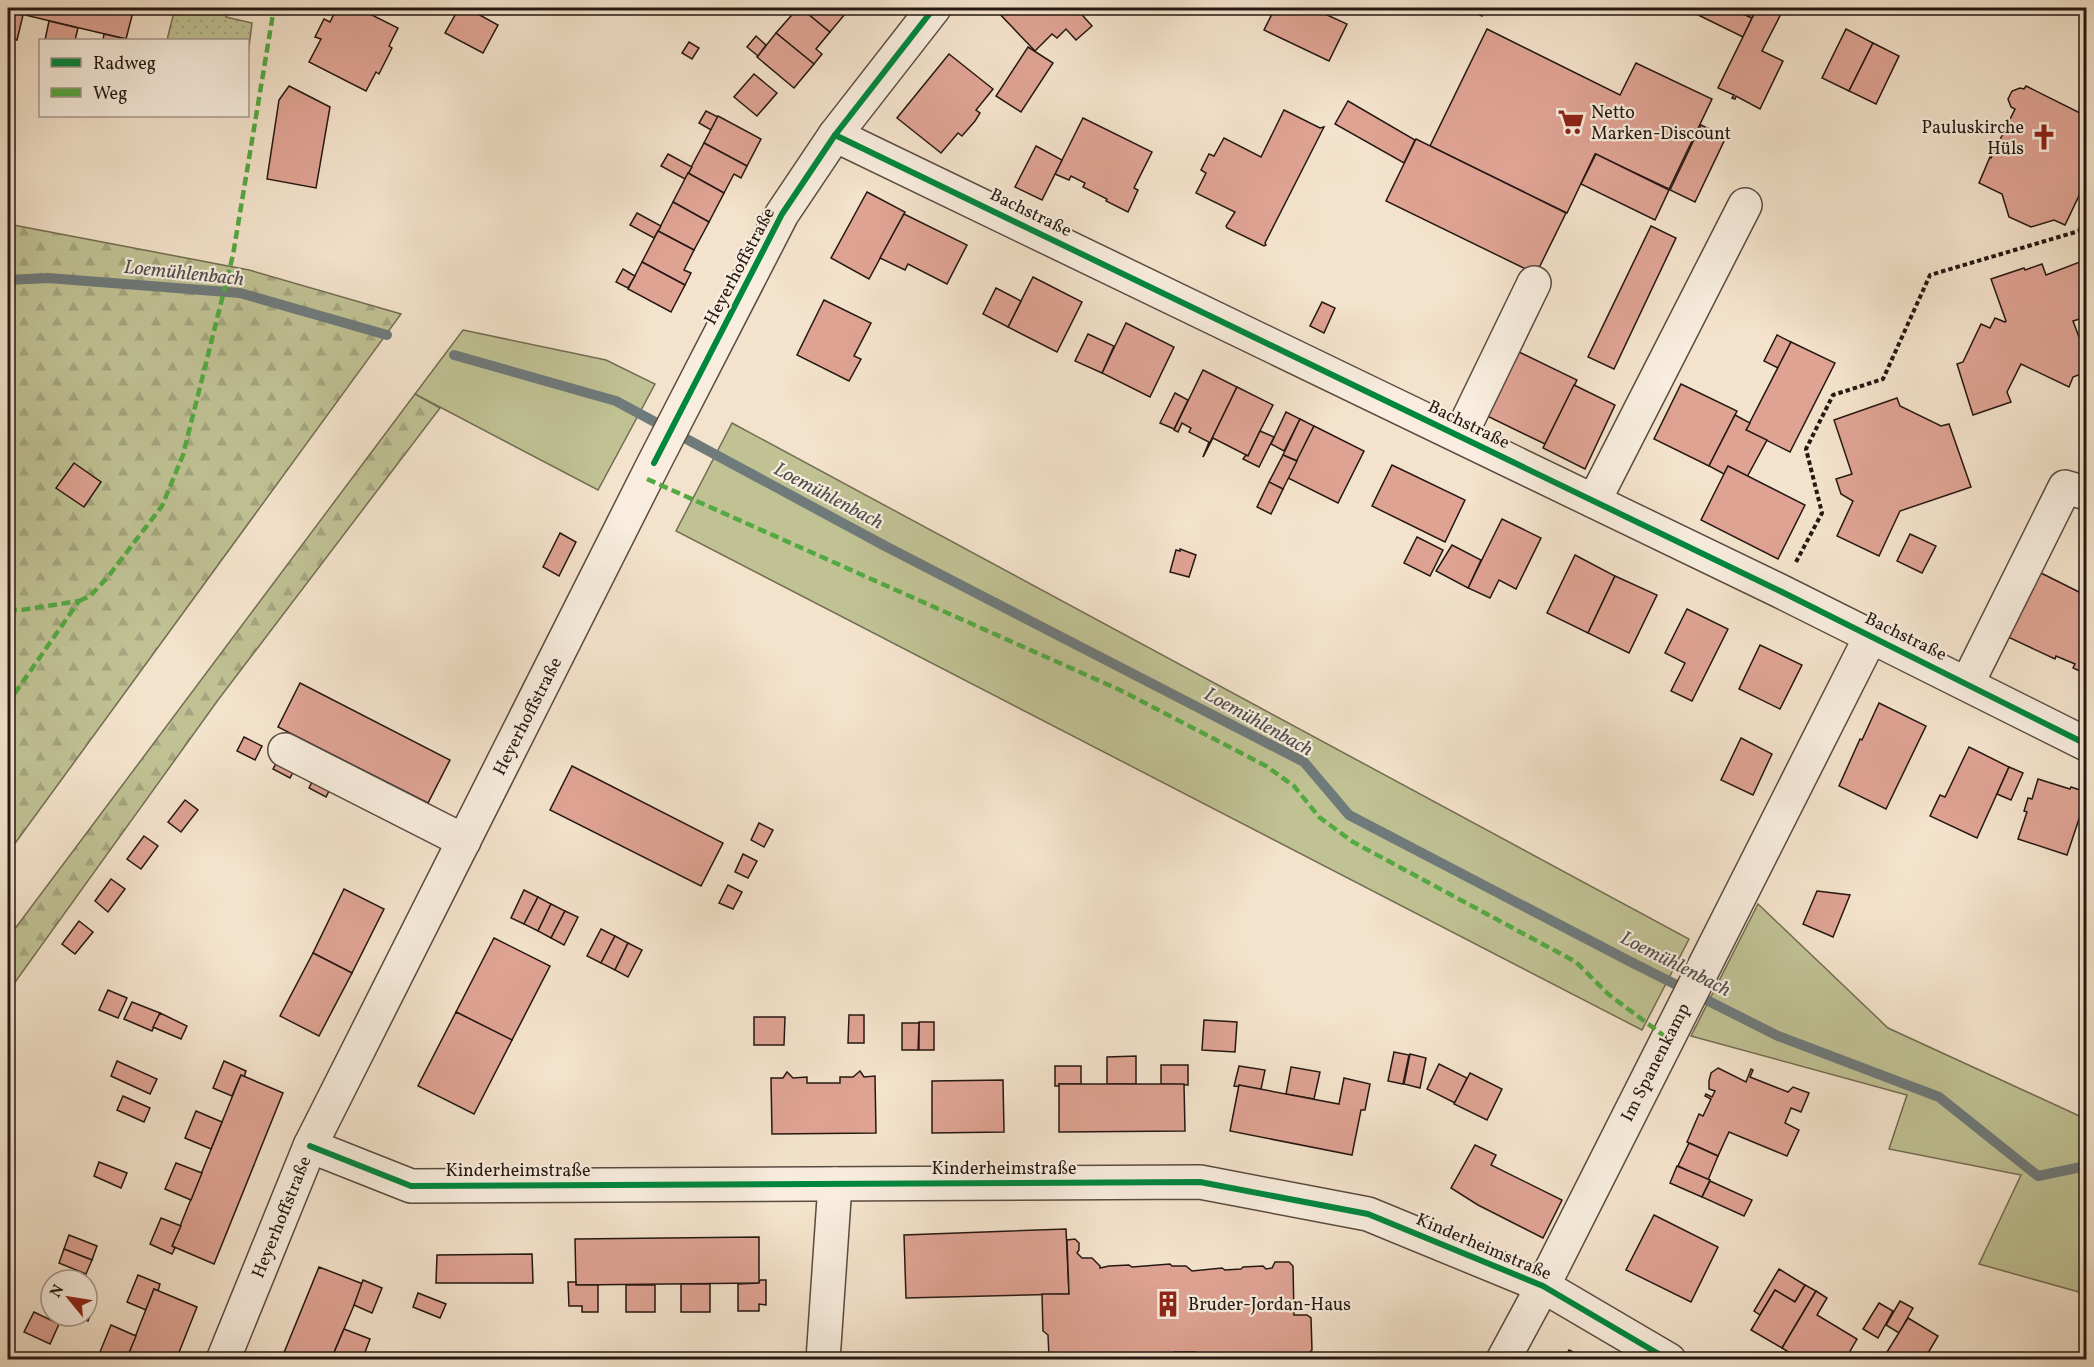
<svg xmlns="http://www.w3.org/2000/svg" width="2094" height="1367" viewBox="0 0 2094 1367" font-family="Vollkorn,serif">
  <style>
    .green { fill: #c0c294; stroke: #726d53; stroke-width: 1.5 }
    .forest { fill: url(#forest-firs); stroke: #726d53; stroke-width: 1.5 }
    .park { fill: url(#park-dots); stroke: #726d53; stroke-width: 1.5 }
    .lines { fill: none; stroke-linecap: round; stroke-linejoin: round }
    .stream { stroke: #6f7a7b; stroke-width: 10 }
    .building { fill: #dfa394; stroke: #251812; stroke-width: 1.5 }
    .minor-casing { stroke: #594b40; stroke-width: 36 }
    .path { stroke: #251812; stroke-width: 4; stroke-dasharray: 4.5 3; stroke-linecap: butt }
    .minor { stroke: #f8edde; stroke-width: 33 }
    .quiet { stroke: #53a942; stroke-width: 4.5; stroke-dasharray: 9 4.5; stroke-linecap: butt }
    .cycleway-casing { stroke: #f8edde; stroke-width: 10 }
    .cycleway { stroke: #00873e; stroke-width: 6 }
    .labels { text-anchor: middle; stroke-width: 4.5; stroke-linejoin: round; paint-order: stroke }
    .poi-label { font-size: 18px; fill: #251812; stroke: #f8edde; text-anchor: start }
    .street-label { font-size: 18px; fill: #251812; stroke: #f8edde }
    .water-label { font-size: 20px; font-style: italic; fill: #50514f; stroke: #f8edde }
  </style>
  <defs>
    <pattern id="forest-firs" width="22" height="20" patternUnits="userSpaceOnUse" patternTransform="scale(1.5)"><rect width="22" height="20" fill="#c0c294"/><path d="M5 1l3.5 6h-7zM16 11l3.5 6h-7z" fill="#a5a67f"/></pattern>
    <pattern id="park-dots" width="8" height="8" patternUnits="userSpaceOnUse" patternTransform="scale(1.5)"><rect width="8" height="8" fill="#c0c294"/><path d="M2 2h.1M6 6h.1" fill="none" stroke="#a5a67f" stroke-width="1.8" stroke-linecap="round"/></pattern>
  </defs>
  <rect width="100%" height="100%" fill="#f4e3cc"/>
  <filter id="stains"><feTurbulence type="fractalNoise" baseFrequency=".00333" numOctaves="4"/><feColorMatrix values="0 0 0 0 .2 0 0 0 0 .09 0 0 0 0 .02 0 0 0 .5 -.17"/></filter>
  <radialGradient id="worn" r=".72"><stop offset=".6" stop-color="#630" stop-opacity="0"/><stop offset="1" stop-color="#630" stop-opacity=".3"/></radialGradient>
  <g class="green">
    <path d="M463,330L606,360L655,384L598,490L415,394Z"/>
    <path d="M732,423L1689,939L1642,1030L676,531Z"/>
    <path d="M1758,904L1888,1028L2086,1119V1294L1979,1264L2021,1175L1889,1149L1907,1095L1691,1036Z"/>
  </g>
  <g class="forest">
    <path d="M8,224L249,270L401,314L8,853Z"/>
    <path d="M415,394L440,408L218,700L8,992V938Z"/>
  </g>
  <path class="park" d="M175,8H228L226,17L252,23L248,55V40H167Z"/>
  <g class="lines">
    <g class="stream">
      <path d="M8,280L48,278L240,293L387,335"/>
      <path d="M454,355L616,401L887,547L1304,762L1349,815L1629,961L1778,1036L1939,1097L2038,1176L2086,1166"/>
    </g>
  </g>
  <g class="building">
    <path d="M8,8H134L126,39L8,11Z"/>
    <path d="M337,8H358L398,28L389,46L392,48L379,74L376,72L366,91L309,62L321,39L315,37L324,19L330,22Z"/>
    <path d="M459,8H467L498,25L483,53L445,33Z"/>
    <path d="M798,8H801L830,32L816,49L822,54L814,64L776,33Z"/>
    <path d="M801,8H850L830,32Z"/>
    <path d="M994,8H1076L1092,26L1076,40L1066,29L1057,38L1052,34L1035,51Z"/>
    <path d="M1275,8H1312L1347,24L1329,61L1264,30Z"/>
    <path d="M1465,8H1486L1482,16Z"/>
    <path d="M1684,8H1731L1752,18L1743,37Z"/>
    <path d="M1731,8H1757L1752,18Z"/>
    <path d="M1757,8H1784L1762,51L1783,61L1760,109L1736,96L1735,99L1732,98L1734,95L1718,88Z"/>
    <path d="M8,11L23,15L17,40L8,38Z"/>
    <path d="M49,21L78,28L75,40H45Z"/>
    <path d="M1487,29L1620,95L1636,63L1712,99L1669,189L1595,154L1567,213L1430,146Z"/>
    <path d="M1846,29L1873,43L1849,91L1822,78Z"/>
    <path d="M776,33L814,64L794,88L757,57Z"/>
    <path d="M104,34L126,39L125,40H103Z"/>
    <path d="M756,36L766,45L758,56L747,47Z"/>
    <path d="M689,42L699,48L692,59L682,53Z"/>
    <path d="M1873,43L1899,56L1876,104L1849,91Z"/>
    <path d="M1028,47L1053,63L1021,112L996,96Z"/>
    <path d="M949,54L993,89L976,110L980,113L975,121L962,136L958,133L941,153L897,118Z"/>
    <path d="M754,74L777,93L757,116L734,97Z"/>
    <path d="M289,86L330,107L316,188L267,179L279,100Z"/>
    <path d="M2026,86L2086,116V181L2065,225L2054,220L2031,227L2009,217L2002,194L1979,183L1990,157L1991,158L2015,109L2011,107L2008,99L2012,91L2020,88L2024,89Z"/>
    <path d="M1348,101L1415,140L1404,163L1335,124Z"/>
    <path d="M1284,110L1320,128L1324,127L1265,243L1266,245L1264,246L1227,228L1226,226L1235,212L1196,193L1206,173L1201,170L1209,154L1214,156L1224,138L1261,157Z"/>
    <path d="M706,111L718,117L711,130L699,123Z"/>
    <path d="M718,116L761,139L747,166L704,143Z"/>
    <path d="M1083,118L1152,152L1134,188L1138,190L1128,212L1106,201L1107,199L1083,187L1085,183L1071,176L1069,180L1055,174Z"/>
    <path d="M1701,125L1726,137L1695,202L1670,190Z"/>
    <path d="M1416,139L1566,213L1536,274L1386,201Z"/>
    <path d="M704,143L747,166L741,178L734,174L724,193L688,173Z"/>
    <path d="M1036,146L1062,160L1042,200L1015,187Z"/>
    <path d="M668,154L692,167L685,179L661,166Z"/>
    <path d="M1596,154L1669,190L1655,220L1581,184Z"/>
    <path d="M688,173L724,193L709,222L673,202Z"/>
    <path d="M867,192L905,212L869,279L831,258Z"/>
    <path d="M673,202L709,222L694,250L658,231Z"/>
    <path d="M637,213L661,226L654,238L630,225Z"/>
    <path d="M904,214L967,245L947,284L908,264L905,270L880,258Z"/>
    <path d="M1651,226L1676,238L1614,369L1588,357Z"/>
    <path d="M658,231L694,250L684,270L691,273L685,285L642,262Z"/>
    <path d="M2086,250V317L2073,321L2086,356V372L2073,377L2069,387L2021,364L2007,392L2011,402L1973,415L1957,364L1963,362L1981,324L1990,328L1995,318L2005,322L2006,321L1991,279L2024,268L2025,270L2042,264L2046,275L2080,262Z"/>
    <path d="M642,262L685,285L671,312L628,289Z"/>
    <path d="M623,269L635,276L628,288L616,282Z"/>
    <path d="M1033,277L1082,302L1057,352L1008,327Z"/>
    <path d="M996,288L1021,301L1008,327L983,314Z"/>
    <path d="M824,300L871,323L854,356L861,359L849,381L797,355Z"/>
    <path d="M1322,302L1335,308L1324,333L1310,326Z"/>
    <path d="M1126,323L1174,347L1150,397L1102,373Z"/>
    <path d="M1088,334L1114,346L1102,373L1075,361Z"/>
    <path d="M1777,335L1791,342L1778,368L1764,361Z"/>
    <path d="M1791,342L1835,363L1790,452L1746,430Z"/>
    <path d="M1517,351L1577,380L1545,444L1485,415Z"/>
    <path d="M1203,370L1237,387L1203,457L1209,442L1189,432L1191,428L1182,423L1178,432L1174,430Z"/>
    <path d="M1681,384L1737,411L1709,466L1654,439Z"/>
    <path d="M1574,385L1615,405L1585,469L1543,448Z"/>
    <path d="M1237,387L1273,405L1260,431L1248,456L1213,438L1203,457Z"/>
    <path d="M1175,393L1188,400L1174,429L1160,423Z"/>
    <path d="M1897,398L1900,406L1941,426L1949,424L1971,487L1900,511L1879,556L1837,536L1853,501L1841,494L1836,479L1852,474L1834,420Z"/>
    <path d="M1286,412L1300,419L1284,451L1271,444Z"/>
    <path d="M1735,415L1750,423L1746,430L1767,440L1747,477L1728,466L1724,474L1709,466Z"/>
    <path d="M1300,419L1314,426L1297,461L1283,455Z"/>
    <path d="M1314,426L1364,451L1338,503L1288,478Z"/>
    <path d="M1260,431L1274,437L1259,467L1243,459L1246,455L1248,456Z"/>
    <path d="M1283,455L1297,461L1283,489L1269,482Z"/>
    <path d="M74,463L101,482L84,507L56,488Z"/>
    <path d="M1392,465L1465,500L1445,542L1372,506Z"/>
    <path d="M1728,466L1805,505L1778,559L1701,520Z"/>
    <path d="M1269,482L1283,489L1271,514L1257,507Z"/>
    <path d="M1502,519L1541,538L1516,589L1499,580L1490,598L1468,588Z"/>
    <path d="M560,533L576,542L559,576L543,567Z"/>
    <path d="M1910,534L1936,546L1922,573L1897,561Z"/>
    <path d="M1417,537L1443,550L1430,576L1404,563Z"/>
    <path d="M1452,545L1481,560L1468,588L1436,571Z"/>
    <path d="M1180,549L1196,555L1189,577L1170,572L1176,550L1180,551Z"/>
    <path d="M1575,555L1615,576L1588,633L1547,613Z"/>
    <path d="M2039,572L2085,595L2084,599L2086,601V674L2073,668L2075,664L2056,656L2055,659L2008,637Z"/>
    <path d="M1615,576L1657,595L1629,653L1588,633Z"/>
    <path d="M1687,609L1728,629L1692,701L1671,691L1685,663L1665,653Z"/>
    <path d="M1760,645L1802,665L1780,709L1739,689Z"/>
    <path d="M300,683L450,760L428,803L278,727Z"/>
    <path d="M1879,703L1926,726L1886,809L1839,786L1860,739L1862,740Z"/>
    <path d="M244,737L262,746L255,760L237,751Z"/>
    <path d="M1741,738L1772,754L1753,795L1721,780Z"/>
    <path d="M1969,747L2009,767L1977,838L1930,816L1940,795L1945,797Z"/>
    <path d="M280,756L297,765L290,778L273,769Z"/>
    <path d="M572,766L723,843L701,886L550,810Z"/>
    <path d="M2009,767L2023,773L2011,800L1997,794Z"/>
    <path d="M316,774L333,783L326,797L309,788Z"/>
    <path d="M2038,779L2070,789L2071,787L2086,792V805L2084,804L2067,855L2018,839L2027,812L2024,811L2028,798L2032,799Z"/>
    <path d="M185,800L198,810L181,832L168,822Z"/>
    <path d="M759,823L773,830L764,847L751,840Z"/>
    <path d="M144,836L158,846L141,869L127,859Z"/>
    <path d="M743,854L757,861L748,878L735,872Z"/>
    <path d="M111,879L125,889L108,912L95,901Z"/>
    <path d="M728,885L742,892L733,909L719,903Z"/>
    <path d="M344,889L384,909L352,973L313,953Z"/>
    <path d="M524,890L538,897L524,924L511,918Z"/>
    <path d="M1817,891L1850,895L1833,937L1803,924Z"/>
    <path d="M538,897L551,904L538,931L524,924Z"/>
    <path d="M551,904L565,911L551,938L538,931Z"/>
    <path d="M565,911L578,917L564,945L551,938Z"/>
    <path d="M79,921L93,932L75,954L62,944Z"/>
    <path d="M601,929L615,936L601,963L587,956Z"/>
    <path d="M615,936L628,943L615,970L601,963Z"/>
    <path d="M494,938L550,966L512,1040L456,1012Z"/>
    <path d="M628,943L642,950L628,977L615,970Z"/>
    <path d="M313,953L352,973L319,1036L280,1016Z"/>
    <path d="M108,990L127,998L118,1018L99,1010Z"/>
    <path d="M132,1002L160,1013L152,1031L124,1019Z"/>
    <path d="M456,1012L512,1040L474,1114L418,1086Z"/>
    <path d="M160,1013L187,1026L181,1039L153,1027Z"/>
    <path d="M849,1015H864V1043H848Z"/>
    <path d="M754,1017H785L784,1045H754Z"/>
    <path d="M1204,1020L1237,1022L1235,1052L1202,1050Z"/>
    <rect x="919" y="1022" width="15" height="28"/>
    <path d="M902,1023H919L918,1050H902Z"/>
    <path d="M1394,1052L1409,1055L1403,1084L1388,1081Z"/>
    <path d="M1410,1054L1426,1058L1420,1088L1404,1084Z"/>
    <path d="M1136,1056V1084H1107V1057Z"/>
    <path d="M117,1061L157,1079L150,1094L111,1076Z"/>
    <path d="M224,1061L246,1071L244,1077L241,1075L232,1096L213,1088Z"/>
    <path d="M1439,1064L1467,1078L1455,1103L1427,1089Z"/>
    <path d="M1161,1065H1188V1085L1161,1084Z"/>
    <path d="M1055,1066H1081V1084H1059V1086H1055Z"/>
    <path d="M1239,1066L1265,1070L1261,1089L1234,1086Z"/>
    <path d="M1291,1067L1320,1072L1314,1099L1286,1094Z"/>
    <path d="M1718,1068L1746,1082L1751,1069L1753,1070L1750,1077L1788,1092L1793,1087L1809,1093L1801,1112L1791,1108L1785,1123L1799,1130L1787,1156L1729,1132L1718,1156L1687,1142L1699,1114L1703,1116L1711,1099L1705,1096L1706,1094L1712,1097L1715,1091L1709,1089V1081L1711,1073Z"/>
    <path d="M860,1071L864,1077L875,1076L876,1133L772,1134L771,1078H783L787,1072L793,1078L807,1077V1083H840V1077H853Z"/>
    <path d="M1470,1073L1502,1089L1487,1120L1454,1104Z"/>
    <path d="M241,1075L283,1093L214,1264L172,1246Z"/>
    <path d="M1344,1078L1370,1084L1365,1110H1361L1352,1155L1230,1131L1239,1085L1339,1104Z"/>
    <path d="M1003,1080L1004,1132L932,1133V1081Z"/>
    <path d="M1059,1084H1184L1185,1131L1059,1132Z"/>
    <path d="M123,1096L150,1108L144,1122L117,1110Z"/>
    <path d="M196,1111L222,1122L211,1149L185,1138Z"/>
    <path d="M1689,1143L1718,1156L1708,1180L1678,1166Z"/>
    <path d="M1475,1145L1496,1155L1491,1165L1562,1200L1543,1238L1478,1205L1451,1188Z"/>
    <path d="M99,1162L127,1173L121,1188L94,1176Z"/>
    <path d="M176,1163L202,1173L191,1200L165,1189Z"/>
    <path d="M1677,1166L1710,1180L1702,1197L1670,1183Z"/>
    <path d="M1710,1181L1752,1200L1744,1216L1702,1197Z"/>
    <path d="M1654,1215L1718,1247L1691,1302L1626,1270Z"/>
    <path d="M161,1218L181,1226L172,1246L175,1248L172,1254L150,1244Z"/>
    <path d="M1066,1229L1069,1294L906,1298L904,1235Z"/>
    <path d="M69,1235L97,1246L92,1260L64,1249Z"/>
    <path d="M759,1237V1283L576,1285L575,1239Z"/>
    <path d="M1075,1239L1079,1243V1250L1077,1253L1082,1258H1092L1100,1266V1268L1109,1266L1129,1265L1132,1267L1170,1264L1172,1266H1186L1192,1271L1222,1268L1225,1270L1241,1269L1243,1267L1263,1266L1266,1269L1272,1268L1275,1262H1289L1293,1266L1294,1315H1307L1311,1318L1312,1350L1308,1354L1278,1355L1276,1358H1255L1253,1356L1215,1360L1212,1357L1202,1358L1196,1352H1174L1172,1355L1134,1354L1131,1356L1102,1355L1097,1360H1039L1049,1358L1048,1335L1043,1331L1042,1294H1069L1067,1240Z"/>
    <path d="M64,1249L92,1260L86,1274L59,1263Z"/>
    <path d="M532,1254L533,1283H436L437,1255Z"/>
    <path d="M319,1267L363,1284L333,1355L343,1360H281Z"/>
    <path d="M1779,1269L1805,1285L1795,1302L1775,1290L1760,1315L1754,1311Z"/>
    <path d="M138,1275L160,1284L158,1291L154,1289L146,1310L127,1302Z"/>
    <path d="M363,1280L382,1288L372,1313L354,1305Z"/>
    <path d="M760,1280H766V1305L759,1304V1311H738V1284L759,1283Z"/>
    <path d="M568,1282H576V1285H598V1312H582V1306H569Z"/>
    <rect x="681" y="1284" width="29" height="28"/>
    <rect x="626" y="1285" width="29" height="27"/>
    <path d="M1805,1285L1816,1291L1782,1348L1751,1330L1775,1290L1795,1302Z"/>
    <path d="M154,1289L197,1307L176,1360H126Z"/>
    <path d="M1816,1291L1827,1298L1817,1315L1857,1339L1845,1360H1801L1782,1348Z"/>
    <path d="M418,1293L446,1304L440,1318L413,1307Z"/>
    <path d="M1900,1301L1913,1308L1899,1333L1886,1325Z"/>
    <path d="M87,1303L94,1306L88,1321L76,1316H87Z"/>
    <path d="M1879,1303L1893,1311L1878,1338L1863,1329Z"/>
    <path d="M34,1312L59,1324L50,1344L24,1332Z"/>
    <path d="M1908,1318L1938,1336L1924,1360H1882Z"/>
    <path d="M111,1325L136,1336L126,1360H118L100,1352Z"/>
    <path d="M344,1329L370,1339L362,1360H343L333,1355Z"/>
    <path d="M1569,1350L1588,1360H1564Z"/>
    <path d="M1928,1352L1939,1358V1360H1924Z"/>
  </g>
  <g class="lines">
    <g class="minor-casing">
      <g id="minor">
        <path d="M835,135L1780,591L2086,744"/>
        <path d="M1460,436L1534,283"/>
        <path d="M1594,501L1745,205"/>
        <path d="M1967,684L2065,487L2086,493"/>
        <path d="M285,750L464,841"/>
        <path d="M310,1146L411,1186L1200,1182L1368,1214L1543,1286L1669,1360"/>
        <path d="M223,1360L310,1146L654,463L782,214L835,135L934,8"/>
        <path d="M823,1360L835,1184"/>
        <path d="M1503,1360L1543,1286L1871,636"/>
      </g>
    </g>
    <path class="path" d="M1796,562L1822,513L1806,449L1833,395L1883,379L1930,275L2079,231L2086,215"/>
    <use href="#minor" class="minor"/>
    <g class="quiet">
      <path d="M647,479L1120,690L1266,766L1294,786L1319,817L1353,842L1576,962L1608,994L1667,1038"/>
      <path d="M79,601L90,596L107,578L162,506L183,455L233,255L274,8"/>
      <path d="M8,610H21L79,601L8,703"/>
    </g>
    <g class="cycleway-casing">
      <g id="cycleway">
        <path d="M835,135L1780,591L2086,744"/>
        <path d="M654,463L782,214L835,135L934,8"/>
        <path d="M310,1146L411,1186L1200,1182L1368,1214L1543,1286L1669,1360"/>
      </g>
    </g>
    <use href="#cycleway" class="cycleway"/>
  </g>
  <defs>
    <g id="supermarket-bare" transform="scale(2.07)"><path d="M-6-5.5h2.5l.6 2H6L4.5 2H-2.5L-4.4-4H-6ZM-1.5 3.2a1.3 1.3 0 1 0 .1 0ZM3 3.2a1.3 1.3 0 1 0 .1 0Z" fill="#8f2418" stroke="#f8edde" stroke-width="2.5" paint-order="stroke"/></g>
    <g id="church-bare" transform="scale(2.07)"><path d="M-1.2-6h2.4v3.5h3.3v2.4h-3.3V6h-2.4V-.1h-3.3v-2.4h3.3Z" fill="#8f2418" stroke="#f8edde" stroke-width="2.5" paint-order="stroke"/></g>
    <g id="building-bare" transform="scale(2.07)"><path d="M-4-6H4V6H1V3H-1V6H-4ZM-2.5-4.3h1.7v1.8h-1.7ZM.8-4.3h1.7v1.8H.8ZM-2.5-1h1.7V.8h-1.7ZM.8-1h1.7V.8H.8Z" fill="#8f2418" stroke="#f8edde" stroke-width="2.5" paint-order="stroke"/></g>
  </defs>
  <g fill-rule="evenodd">
    <use href="#supermarket-bare" x="1571" y="122"/>
    <use href="#church-bare" x="2044" y="137"/>
    <use href="#building-bare" x="1168" y="1304"/>
  </g>
  <g class="labels">
    <g class="poi-label">
      <text x="1591" y="118">Netto<tspan x="1591" dy="21">Marken-Discount</tspan></text>
      <text x="2024" y="133" text-anchor="end">Pauluskirche<tspan x="2024" dy="21">Hüls</tspan></text>
      <text x="1188" y="1310">Bruder-Jordan-Haus</text>
    </g>
    <g class="street-label">
      <text transform="translate(1031 212) rotate(26)" y="6">Bachstraße</text>
      <text transform="translate(739 266) rotate(-62)" y="6">Heyerhoffstraße</text>
      <text transform="translate(1469 424) rotate(26)" y="6">Bachstraße</text>
      <text transform="translate(1906 636) rotate(26)" y="6">Bachstraße</text>
      <text transform="translate(527 716) rotate(-63)" y="6">Heyerhoffstraße</text>
      <text transform="translate(1655 1062) rotate(-63)" y="6">Im Spanenkamp</text>
      <text x="1004" y="1174">Kinderheimstraße</text>
      <text x="518" y="1176">Kinderheimstraße</text>
      <text transform="translate(281 1217) rotate(-68)" y="6">Heyerhoffstraße</text>
      <text transform="translate(1484 1246) rotate(23)" y="6">Kinderheimstraße</text>
    </g>
    <g class="water-label">
      <text transform="translate(184 272) rotate(6)" y="7">Loemühlenbach</text>
      <text transform="translate(829 495) rotate(28)" y="7">Loemühlenbach</text>
      <text transform="translate(1259 721) rotate(29)" y="7">Loemühlenbach</text>
      <text transform="translate(1676 963) rotate(27)" y="7">Loemühlenbach</text>
    </g>
  </g>
  <rect width="2094" height="1367" fill="none" stroke="#f4e3cc" stroke-width="30"/>
  <rect x="9" y="9" width="2076" height="1349" fill="none" stroke="#251812" stroke-width="3"/>
  <rect x="15" y="15" width="2064" height="1337" fill="none" stroke="#251812" stroke-width="1.5"/>
  <rect x="39" y="39" width="210" height="78" fill="#f8edde" stroke="#a4988c" stroke-width="1.5"/>
  <rect x="51" y="58" width="30" height="9" fill="#00873e" stroke="#a4988c" stroke-width="1.5"/>
  <text x="93" y="69" font-size="18" fill="#251812">Radweg</text>
  <rect x="51" y="88" width="30" height="9" fill="#53a942" stroke="#a4988c" stroke-width="1.5"/>
  <text x="93" y="99" font-size="18" fill="#251812">Weg</text>
  <g transform="translate(69 1298) rotate(300)"><circle r="28" fill="#f8edde" stroke="#a4988c" stroke-width="1.5"/>
  <path d="M0-4.5L10 22L0 15L-10 22Z" fill="#8f2418"/>
  <text y="-9" font-size="16" font-weight="bold" text-anchor="middle" fill="#251812">N</text>
  </g>
  <rect width="100%" height="100%" filter="url(#stains)"/>
  <rect width="100%" height="100%" fill="url(#worn)"/>
</svg>
